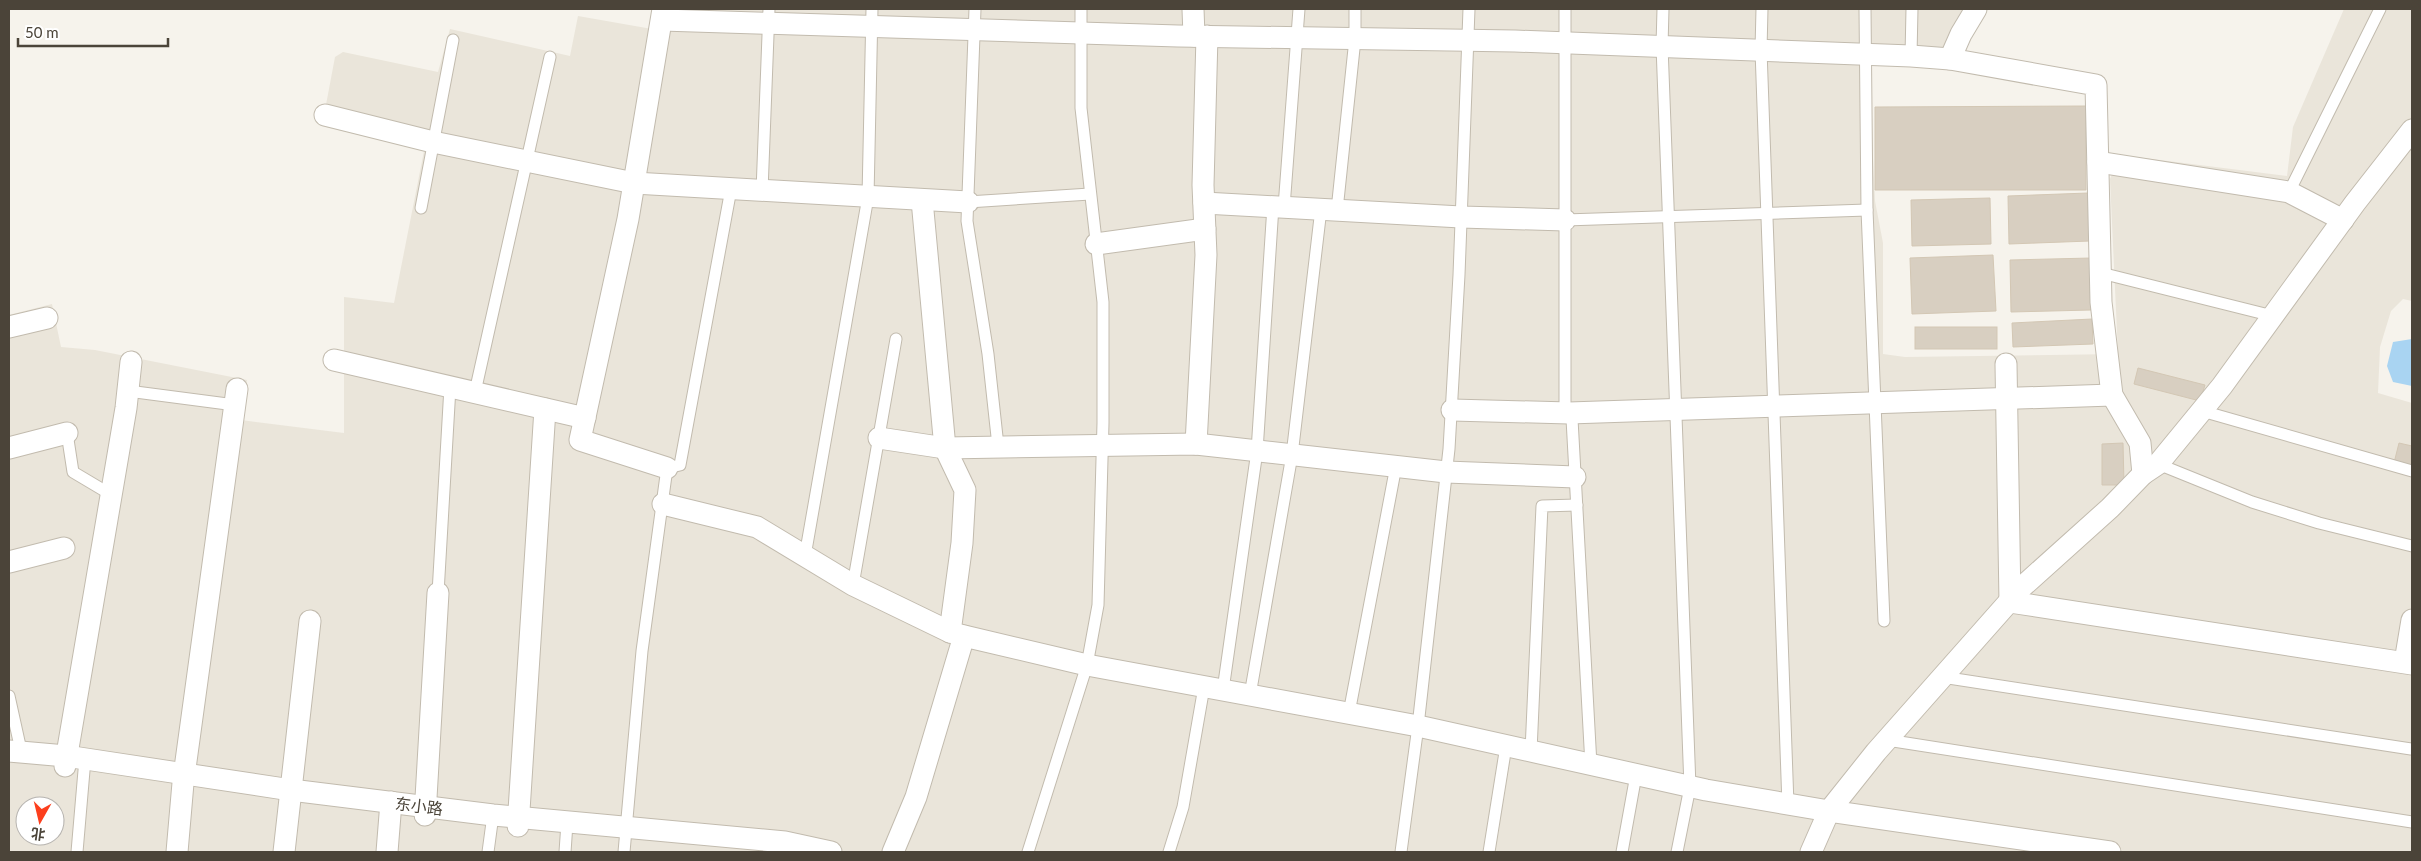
<svg xmlns="http://www.w3.org/2000/svg" width="2421" height="861" viewBox="0 0 2421 861" font-family="Lato,'Noto Sans SC',sans-serif">
  <style>
    .residential { fill: #eae5da; fill-rule: evenodd }
    .water { fill: #a9d4f2 }
    .building { fill: #d8cfc1; stroke: #d3c7b4 }
    .lines { fill: none; stroke-linecap: round; stroke-linejoin: round }
    .service-casing { stroke: #c2bbae; stroke-width: 13 }
    .minor-casing { stroke: #c2bbae; stroke-width: 23 }
    .service { stroke: #fff; stroke-width: 11 }
    .minor { stroke: #fff; stroke-width: 21 }
    .labels { text-anchor: middle; stroke-width: 5; stroke-linejoin: round; paint-order: stroke }
    .street-label { font-size: 16px; fill: #4b4439; stroke: #fff }
  </style>
  <rect width="100%" height="100%" fill="#f6f3ec"/>
  <path class="residential" d="M655,9H1988L1953,70L1872,63L1871,116L1875,201L1883,243V354L1905,357L2118,354L2110,179L2120,155L2287,176L2293,127L2344,9H2412V301L2403,299L2391,311L2380,347L2378,393L2412,403V852H9V315L52,304L61,347L95,350L247,380L241,420L344,433V297L394,303L424,151L322,126L335,57L343,52L438,72L450,29L570,56L578,16L652,29ZM25,806H55V836H25Z"/>
  <path class="water" d="M2412,339V386L2393,382L2387,366L2393,342Z"/>
  <g class="building">
    <path d="M2086,106V190H1875V107Z"/>
    <path d="M2088,193L2090,241L2009,244L2008,196Z"/>
    <path d="M1990,198L1991,244L1912,246L1911,200Z"/>
    <path d="M1993,255L1996,311L1912,314L1910,258Z"/>
    <path d="M2091,258V310L2011,312L2010,260Z"/>
    <path d="M2092,319L2093,344L2013,347L2012,323Z"/>
    <rect x="1915" y="327" width="82" height="22"/>
    <path d="M2138,368L2205,385L2200,401L2134,384Z"/>
    <path d="M2123,443L2124,485H2102V444Z"/>
    <path d="M2399,443L2412,446V468L2394,463Z"/>
  </g>
  <g class="lines">
    <g class="service-casing">
      <g id="service">
        <path d="M975,9L967,221L988,354L998,446"/>
        <path d="M1565,9V406L1572,419L1591,765"/>
        <path d="M1663,9L1662,46L1690,787L1677,852"/>
        <path d="M1762,9L1761,50L1788,805"/>
        <path d="M1865,9L1867,210L1884,621"/>
        <path d="M1911,56L1912,9"/>
        <path d="M762,191L769,9"/>
        <path d="M2289,192L2380,9"/>
        <path d="M968,202L1090,194"/>
        <path d="M1284,207L1299,9"/>
        <path d="M421,208L453,40"/>
        <path d="M1337,210L1355,39V9"/>
        <path d="M1565,220L1867,210"/>
        <path d="M2101,273L2273,316"/>
        <path d="M128,391L235,405"/>
        <path d="M475,392L550,57"/>
        <path d="M2202,411L2412,471"/>
        <path d="M67,433L73,472L110,494"/>
        <path d="M2158,464L2252,502L2319,523L2412,546"/>
        <path d="M805,556L868,197L872,9"/>
        <path d="M853,585L896,339"/>
        <path d="M438,593L450,387"/>
        <path d="M1942,677L2411,749"/>
        <path d="M1223,690L1257,451L1273,206"/>
        <path d="M1250,695L1292,455L1321,209"/>
        <path d="M9,696L22,755"/>
        <path d="M1349,713L1396,466"/>
        <path d="M1887,740L2412,822"/>
        <path d="M1531,751L1542,506L1577,505"/>
        <path d="M77,852L85,759"/>
        <path d="M488,852L493,815"/>
        <path d="M565,852L567,823"/>
        <path d="M624,852L642,651L667,468L680,465L731,189"/>
        <path d="M1028,852L1087,665L1098,605L1103,423V302L1081,108V9"/>
        <path d="M1169,852L1183,807L1204,687"/>
        <path d="M1401,852L1418,726L1449,449L1459,275L1469,9"/>
        <path d="M1489,852L1506,746"/>
        <path d="M1622,852L1636,775"/>
      </g>
    </g>
    <g class="minor-casing">
      <g id="minor">
        <path d="M663,9L628,219L580,440L667,468"/>
        <path d="M1193,9L1194,36"/>
        <path d="M662,20L1178,36L1515,41L1911,56L1950,59L2096,85L2101,302L2112,395L2140,443L2143,474L2110,508L2022,587L1876,752L1829,811L1811,852"/>
        <path d="M1950,59L1961,34L1976,9"/>
        <path d="M325,115L433,142L634,183L968,202"/>
        <path d="M2098,162L2289,192L2343,220"/>
        <path d="M922,200L945,448L965,490L962,543L950,632"/>
        <path d="M1204,203L1461,217L1565,220"/>
        <path d="M1096,244L1205,229"/>
        <path d="M9,327L47,318"/>
        <path d="M334,360L585,418"/>
        <path d="M2006,364L2010,602L2412,664"/>
        <path d="M1452,410L1569,413L2112,395"/>
        <path d="M879,438L945,448L1196,444L1446,472L1575,477"/>
        <path d="M1196,444L1206,255L1203,185L1207,36"/>
        <path d="M9,448L67,433"/>
        <path d="M2143,474L2158,464L2222,386L2355,203L2412,130"/>
        <path d="M663,504L757,527L853,585L950,632L964,636L1087,665L1418,726L1706,790L1829,811L2110,852"/>
        <path d="M9,562L64,548"/>
        <path d="M2405,662L2412,620"/>
        <path d="M9,751L66,756L291,790L493,815L785,842L831,852"/>
        <path d="M65,766L126,408L131,362"/>
        <path d="M425,815L438,593"/>
        <path d="M518,826L545,409"/>
        <path d="M177,852L183,783L237,389"/>
        <path d="M284,852L310,621"/>
        <path d="M387,852L391,802"/>
        <path d="M893,852L916,797L964,636"/>
      </g>
    </g>
    <use href="#service" class="service"/>
    <use href="#minor" class="minor"/>
  </g>
  <g class="labels">
    <g class="street-label">
      <text transform="translate(419 806) rotate(7)" y="6">东小路</text>
    </g>
  </g>
  <rect width="2421" height="861" fill="none" stroke="#4b4439" stroke-width="20"/>
  <g transform="translate(40 821) rotate(188)"><circle r="24" fill="#ffffff" stroke="#b7b4b0"/>
  <path d="M0-4L9 19L0 12L-9 19Z" fill="#fc3f1d"/>
  <text y="-8" font-size="14" font-weight="bold" text-anchor="middle" fill="#4b4439">北</text>
  </g>
  <path d="M18 38v8h150v-8" fill="none" stroke="#4b4439" stroke-width="2.5"/>
  <text x="25" y="38" font-size="15" fill="#4b4439" stroke="#ffffff" stroke-width="4" paint-order="stroke">50 m</text>
</svg>
